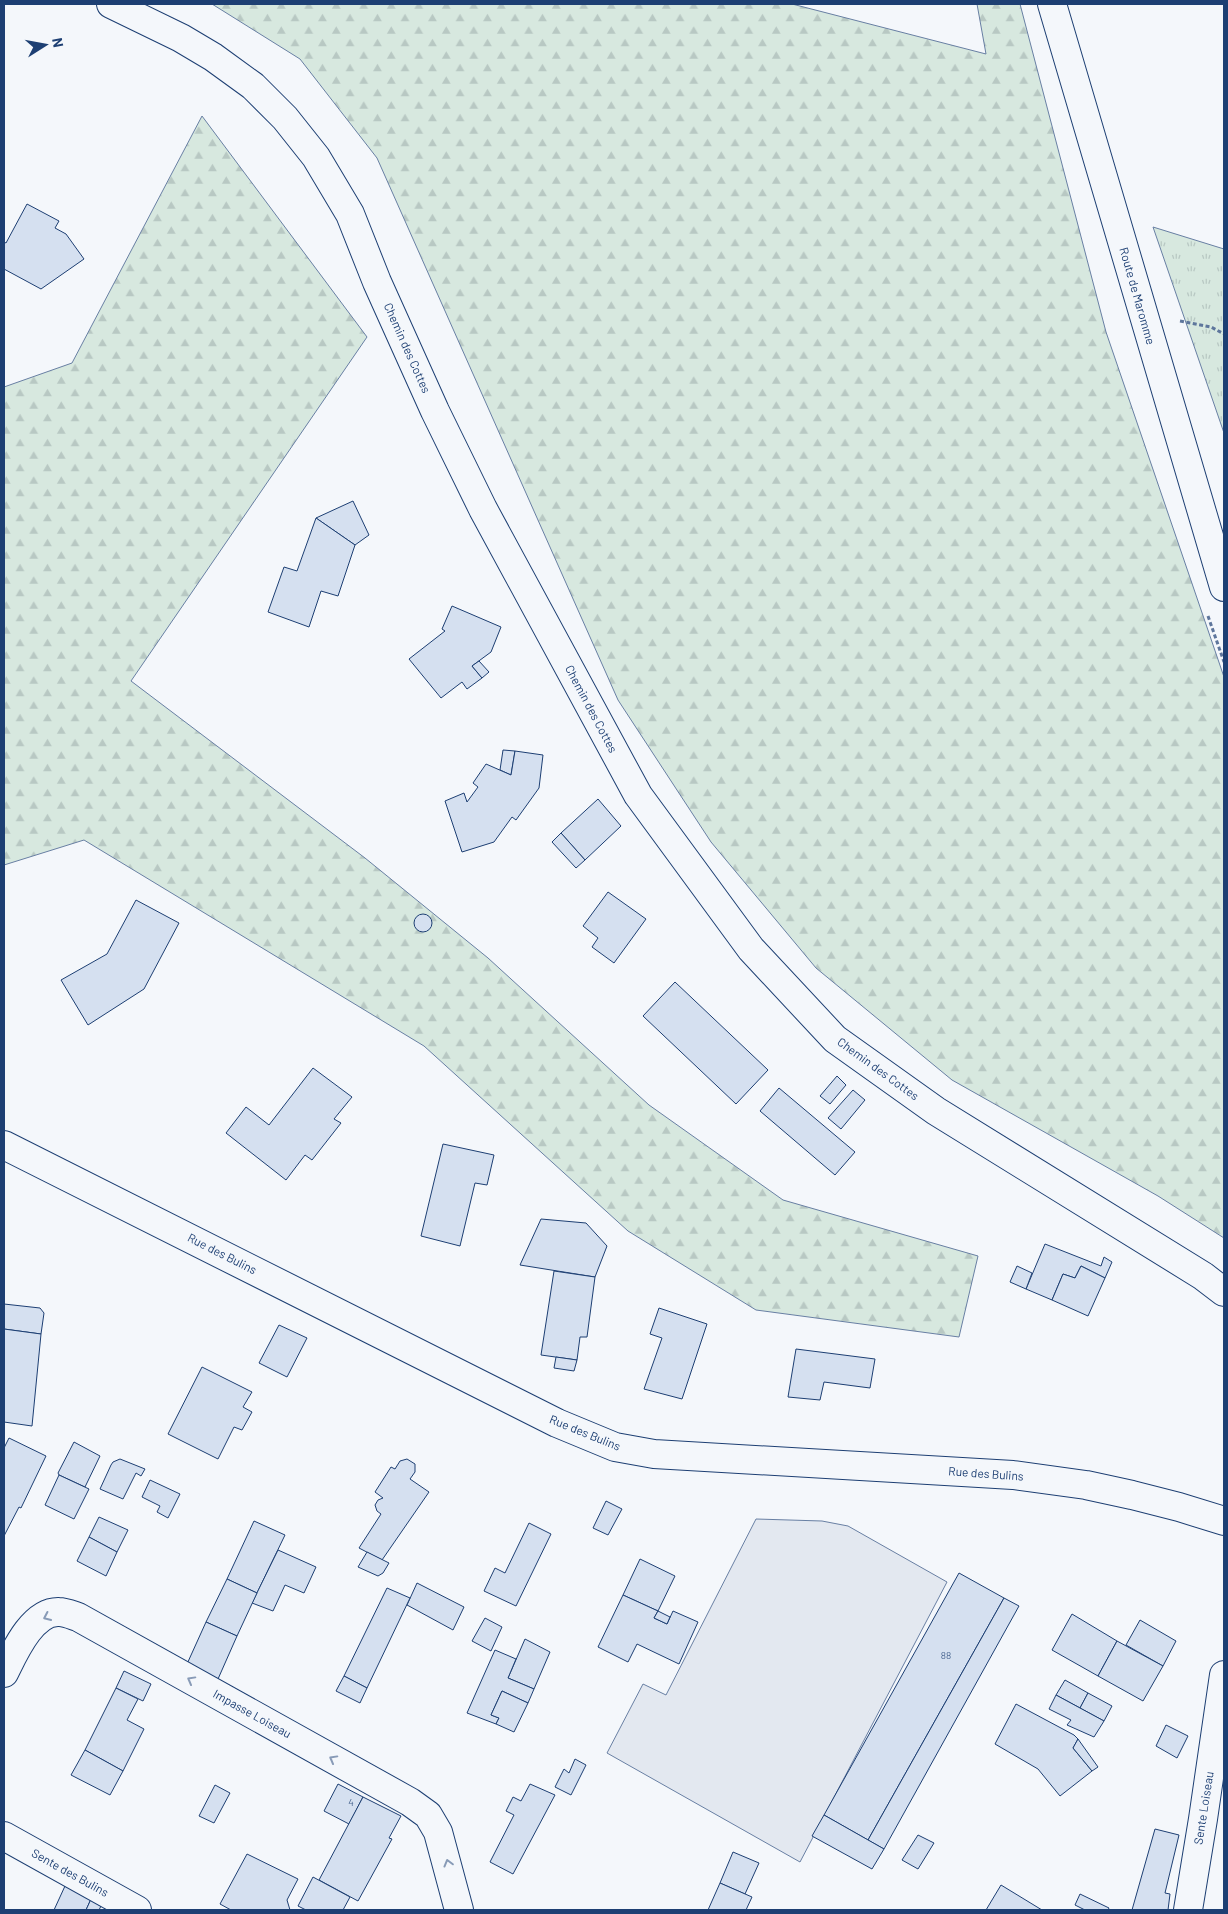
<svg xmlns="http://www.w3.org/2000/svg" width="1228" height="1914" viewBox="0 0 1228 1914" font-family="Barlow,sans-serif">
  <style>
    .grass { fill: url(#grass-tufts); stroke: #687fa3 }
    .forest { fill: url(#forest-firs); stroke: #687fa3 }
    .parking { fill: #e3e8f0; stroke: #687fa3 }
    .building { fill: #d5e0f0; stroke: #1d3f73 }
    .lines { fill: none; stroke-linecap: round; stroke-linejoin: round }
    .street-casing { stroke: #1d3f73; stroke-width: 30 }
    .secondary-casing { stroke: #1d3f73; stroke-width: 30 }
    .path { stroke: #5e769c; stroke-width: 3; stroke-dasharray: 4 2.5; stroke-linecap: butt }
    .street { stroke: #f4f7fb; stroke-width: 28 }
    .secondary { stroke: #f4f7fb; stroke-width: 28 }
    .oneway { stroke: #889bb7 }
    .labels { text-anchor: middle; stroke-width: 4; stroke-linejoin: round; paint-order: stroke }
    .number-label { font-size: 10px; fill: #4b6792 }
    .street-label { font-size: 12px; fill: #1d3f73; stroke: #f4f7fb }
  </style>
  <defs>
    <pattern id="grass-tufts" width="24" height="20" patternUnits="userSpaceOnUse" patternTransform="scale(1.25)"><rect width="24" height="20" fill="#d7e8df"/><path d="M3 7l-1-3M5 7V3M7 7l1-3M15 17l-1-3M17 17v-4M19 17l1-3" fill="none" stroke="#b8c8c3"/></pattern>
    <pattern id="forest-firs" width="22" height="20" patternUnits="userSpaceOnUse" patternTransform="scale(1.25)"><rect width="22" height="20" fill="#d7e8df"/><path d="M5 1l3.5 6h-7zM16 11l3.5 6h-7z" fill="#b8c8c3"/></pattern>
  </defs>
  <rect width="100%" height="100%" fill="#f4f7fb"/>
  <path class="grass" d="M1153,227L1224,249V433Z"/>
  <g class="forest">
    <path d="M212,4H792L986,54L977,4H1020L1106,332L1224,677V1238L1158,1196L952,1080L816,968L711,842L618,700L377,158L300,59Z"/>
    <path d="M202,116L367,337L131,681L365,858L488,958L649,1105L783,1200L978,1256L959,1337L756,1310L628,1231L424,1046L84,840L4,865V387L72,363Z"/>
  </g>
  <path class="parking" d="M756,1519L822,1521L848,1526L947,1582L800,1862L607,1753L643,1684L666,1695Z"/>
  <g class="building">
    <path d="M27,204L59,221L55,228L66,234L84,259L41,289L4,269V242L6,243Z"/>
    <path d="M353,501L369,535L355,545L316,518Z"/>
    <path d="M316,518L355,545L338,596L321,591L309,627L268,612L284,567L297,571Z"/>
    <path d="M452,606L501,627L491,652L472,666L482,678L467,689L462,682L441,698L409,659L445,631L442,629Z"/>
    <path d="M479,661L489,672L482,678L472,666Z"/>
    <path d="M503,750L515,751L511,775L500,770Z"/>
    <path d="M515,751L543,755L539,788L516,820L512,817L494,842L462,852L445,801L464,793L467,802L478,787L473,783L486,764L511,775Z"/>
    <path d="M598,799L621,826L585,860L561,833Z"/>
    <path d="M561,833L585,860L576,868L552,842Z"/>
    <path d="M608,892L646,919L614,963L592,947L598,938L583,926Z"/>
    <path d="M136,900L179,923L144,989L88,1025L61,980L107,954Z"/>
    <circle cx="423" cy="923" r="9"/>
    <path d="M675,982L768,1070L736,1104L643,1016Z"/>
    <path d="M313,1068L352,1097L334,1119L341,1123L312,1160L305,1155L286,1180L226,1133L246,1107L269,1125Z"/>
    <path d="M837,1076L846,1085L830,1104L820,1096Z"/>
    <path d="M779,1088L855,1152L835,1175L760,1111Z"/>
    <path d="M853,1090L865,1100L841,1129L828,1118Z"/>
    <path d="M443,1144L494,1155L487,1185L475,1183L460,1246L421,1236Z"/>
    <path d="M541,1219L586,1223L607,1246L595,1277L520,1265Z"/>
    <path d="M1045,1244L1101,1266L1104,1257L1112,1262L1105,1278L1081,1266L1075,1278L1063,1274L1052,1300L1026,1289Z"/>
    <path d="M1017,1266L1032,1273L1026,1289L1010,1282Z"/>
    <path d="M1081,1266L1105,1278L1088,1316L1052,1300L1063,1274L1075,1278Z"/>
    <path d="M554,1271L595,1277L587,1337H580L577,1360L541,1355Z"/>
    <path d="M4,1304L40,1308L44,1313L41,1334L4,1329Z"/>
    <path d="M659,1308L707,1324L682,1399L644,1389L662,1338L650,1334Z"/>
    <path d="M279,1325L307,1338L287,1377L259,1363Z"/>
    <path d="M4,1329L41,1334L32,1426L4,1422Z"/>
    <path d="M796,1349L875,1359L870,1388L824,1382L820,1400L788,1397Z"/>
    <path d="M556,1357L577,1360L574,1371L554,1368Z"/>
    <path d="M202,1367L252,1392L243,1407L252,1412L242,1430L234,1427L218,1459L168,1434Z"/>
    <path d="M9,1438L46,1456L21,1508L19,1507L4,1536V1448Z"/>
    <path d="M74,1442L100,1456L85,1487L59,1475L58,1473Z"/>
    <path d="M120,1459L145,1469L141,1476L136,1473L123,1499L100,1489L111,1465L113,1462Z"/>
    <path d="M407,1459L415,1464V1472L410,1479L429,1492L382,1560L359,1548L381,1514L377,1511L375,1505L378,1500L383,1498L375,1492L391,1467L395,1469L400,1461Z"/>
    <path d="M59,1475L89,1489L74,1519L45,1505Z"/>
    <path d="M150,1480L180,1494L168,1518L157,1512L160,1506L142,1497Z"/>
    <path d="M606,1501L622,1509L608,1535L593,1528Z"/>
    <path d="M99,1517L128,1530L117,1552L89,1537Z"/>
    <path d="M254,1521L285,1535L257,1593L227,1579Z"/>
    <path d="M529,1523L551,1534L516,1606L484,1591L495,1568L505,1573Z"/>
    <path d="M89,1537L117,1552L106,1576L77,1561Z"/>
    <path d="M278,1550L316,1567L304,1593L285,1585L273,1611L252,1603Z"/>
    <path d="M367,1552L389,1563L383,1573L378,1576L358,1567Z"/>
    <path d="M640,1559L675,1576L658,1611L623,1595Z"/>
    <path d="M959,1573L1004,1598L868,1840L824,1815Z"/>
    <path d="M227,1579L257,1593L237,1636L206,1622Z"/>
    <path d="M417,1583L464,1607L453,1630L407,1605Z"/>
    <path d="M387,1588L410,1598L367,1688L344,1676Z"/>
    <path d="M623,1595L658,1611L654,1618L667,1624L673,1611L698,1622L679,1664L637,1644L628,1662L598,1647Z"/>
    <path d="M1004,1598L1019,1606L884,1849L868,1840Z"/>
    <path d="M658,1611L670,1617L667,1624L654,1618Z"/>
    <path d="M1072,1614L1117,1641L1098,1676L1052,1650Z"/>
    <path d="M485,1618L502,1627L491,1651L472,1641Z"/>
    <path d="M1140,1620L1176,1641L1163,1666L1126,1645Z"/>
    <path d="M206,1622L237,1636L218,1679L187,1664Z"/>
    <path d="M525,1639L550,1652L534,1689L508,1678Z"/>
    <path d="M1117,1641L1163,1666L1143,1701L1098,1676Z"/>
    <path d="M495,1650L516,1659L508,1678L534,1689L528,1703L502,1691L491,1715L499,1718L496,1724L467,1713Z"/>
    <path d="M124,1671L151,1684L143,1701L116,1688Z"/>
    <path d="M344,1676L367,1688L360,1703L336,1691Z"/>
    <path d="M1065,1680L1088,1693L1080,1708L1056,1695Z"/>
    <path d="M116,1688L138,1699L127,1720L144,1729L123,1771L85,1750Z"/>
    <path d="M502,1691L528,1703L514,1732L496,1724L499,1718L491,1715Z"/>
    <path d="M1088,1693L1112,1706L1104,1721L1080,1708Z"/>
    <path d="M1056,1695L1104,1721L1094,1737L1067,1725L1071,1720L1049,1709Z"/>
    <path d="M1016,1704L1074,1735L1078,1739L1073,1748L1092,1771L1060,1796L1038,1769L995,1744Z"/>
    <path d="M1166,1725L1188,1736L1177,1758L1156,1746Z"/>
    <path d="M1078,1739L1098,1767L1092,1771L1073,1748Z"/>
    <path d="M85,1750L123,1771L110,1795L71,1775Z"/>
    <path d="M575,1759L586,1765L571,1795L555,1787L564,1769L569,1773Z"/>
    <path d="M338,1784L363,1797L349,1824L324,1811Z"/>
    <path d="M530,1784L555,1795L513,1874L490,1862L514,1815L506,1811L513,1797L521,1801Z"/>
    <path d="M215,1785L230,1793L214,1823L199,1816Z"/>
    <path d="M363,1797L401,1816L389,1838L392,1839L358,1901L319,1880Z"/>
    <path d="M824,1815L884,1849L872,1869L812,1836Z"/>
    <path d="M1155,1829L1179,1835L1165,1893L1170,1894L1168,1910H1132Z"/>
    <path d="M918,1835L934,1843L918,1869L902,1860Z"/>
    <path d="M733,1852L759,1863L745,1894L720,1883Z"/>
    <path d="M247,1854L298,1879L287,1900L290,1910H231L220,1904Z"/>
    <path d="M313,1877L350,1897L343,1910H306L298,1906Z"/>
    <path d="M720,1883L752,1897L746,1910H708Z"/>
    <path d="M1001,1885L1042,1910H986Z"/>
    <path d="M65,1886L91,1899L86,1910H54Z"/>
    <path d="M1080,1894L1109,1908L1108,1910H1085L1075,1905Z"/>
    <path d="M91,1899L102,1904L99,1910H86Z"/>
  </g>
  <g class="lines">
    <g class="street-casing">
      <g id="street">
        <path d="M111,4L181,38L213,57L253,86L285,118L316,157L350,214L377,282L435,411L483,509L638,795L751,949L835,1039L936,1111L1203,1276L1224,1292"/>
        <path d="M4,1145L557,1423L615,1447L654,1454L1013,1475L1086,1485L1132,1495L1179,1507L1224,1521"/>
        <path d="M4,1673C14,1653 32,1611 59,1612C65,1612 72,1615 78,1617L410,1802L428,1815L438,1832L459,1910"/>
        <path d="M4,1836L137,1910"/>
        <path d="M1188,1910L1203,1819L1224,1675"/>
      </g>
    </g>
    <g class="secondary-casing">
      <path id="secondary" d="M1052,4L1224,587"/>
    </g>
    <g class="path">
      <path d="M1180,321L1211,327L1224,334"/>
      <path d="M1208,616L1224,662"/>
    </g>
    <use href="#street" class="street"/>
    <use href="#secondary" class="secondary"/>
  </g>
  <defs><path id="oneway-chevron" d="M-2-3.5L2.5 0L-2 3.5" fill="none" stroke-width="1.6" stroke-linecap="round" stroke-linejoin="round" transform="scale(1.25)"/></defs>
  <g class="oneway">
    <use href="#oneway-chevron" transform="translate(47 1617) rotate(155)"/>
    <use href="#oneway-chevron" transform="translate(191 1680) rotate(-151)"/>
    <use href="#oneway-chevron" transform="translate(333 1759) rotate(-151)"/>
    <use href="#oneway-chevron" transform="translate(448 1863) rotate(-105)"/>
  </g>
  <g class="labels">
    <g class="number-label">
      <text x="946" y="1659">88</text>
      <text x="351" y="1806">4</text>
    </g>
    <g class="street-label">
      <text transform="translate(1137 296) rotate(74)" y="4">Route de Maromme</text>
      <text transform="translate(407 348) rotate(66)" y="4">Chemin des Cottes</text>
      <text transform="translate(591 709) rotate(62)" y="4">Chemin des Cottes</text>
      <text transform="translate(878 1069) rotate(36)" y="4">Chemin des Cottes</text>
      <text transform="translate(222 1254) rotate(27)" y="4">Rue des Bulins</text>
      <text transform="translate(585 1433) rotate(22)" y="4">Rue des Bulins</text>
      <text transform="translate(986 1474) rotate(4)" y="4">Rue des Bulins</text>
      <text transform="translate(252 1714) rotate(29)" y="4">Impasse Loiseau</text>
      <text transform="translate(1204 1808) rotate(-81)" y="4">Sente Loiseau</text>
      <text transform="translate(70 1873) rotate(29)" y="4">Sente des Bulins</text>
    </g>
  </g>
  <rect width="1228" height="1914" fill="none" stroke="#1d3f73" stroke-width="10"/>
  <g transform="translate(45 45) rotate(79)" stroke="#f4f7fb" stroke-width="4" paint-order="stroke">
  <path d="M0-4L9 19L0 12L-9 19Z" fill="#1d3f73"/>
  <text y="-8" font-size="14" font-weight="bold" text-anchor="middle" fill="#1d3f73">N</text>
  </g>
</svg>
